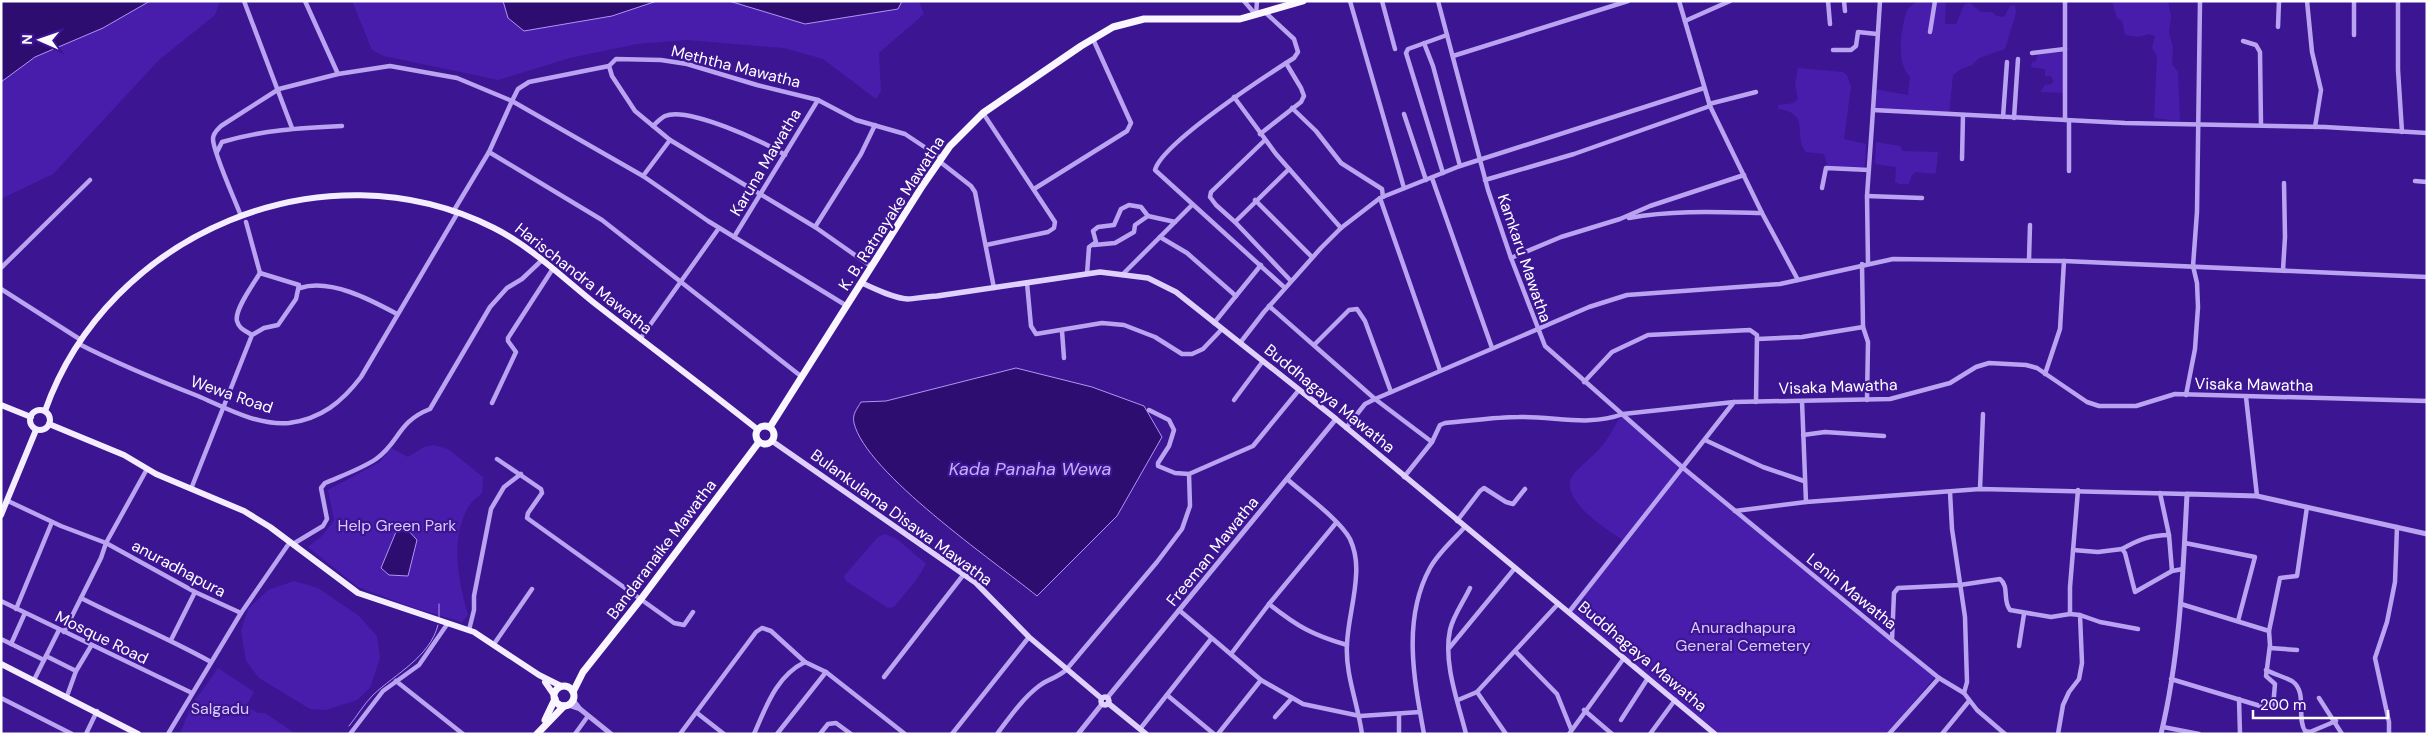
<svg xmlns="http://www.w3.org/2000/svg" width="2428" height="735" viewBox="0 0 2428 735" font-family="'DM Sans',sans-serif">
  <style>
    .green { fill: #481dac }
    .water { fill: #2d0d6f; stroke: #b095f4 }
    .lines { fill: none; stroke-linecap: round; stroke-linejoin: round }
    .stream { stroke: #b095f4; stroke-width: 1 }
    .minor { stroke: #baa3f1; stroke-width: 4.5 }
    .tertiary { stroke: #baa3f1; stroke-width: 5 }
    .secondary { stroke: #dfd1fc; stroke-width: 5.5 }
    .primary { stroke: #f4edff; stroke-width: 6 }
    .trunk { stroke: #faf6ff; stroke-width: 7 }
    .labels { text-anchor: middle; stroke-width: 4.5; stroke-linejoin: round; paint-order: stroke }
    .street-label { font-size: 16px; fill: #fff; stroke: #3c1592 }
    .park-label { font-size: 16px; fill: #d9cafc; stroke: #3c1592 }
    .water-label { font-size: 18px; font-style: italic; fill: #c5aff8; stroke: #3c1592 }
  </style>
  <rect width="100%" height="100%" fill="#3c1592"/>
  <g class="green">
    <path d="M150,1H220L215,15L159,60L53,174L1,199V82L35,57L103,28Z"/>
    <path d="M352,1H503L508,18L524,31L612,16L658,1H729L805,24L898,9L902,1H919L924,14L879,53L881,91L876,99L823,59L784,48L746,45L686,40L637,44L570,58L498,80L384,56L372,50Z"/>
    <path d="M1917,1H1946L1945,24H1956L1964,5L1970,3L1981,12H1992L1997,16L2004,17L2010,6L2015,5L2016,13L2005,49L1979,58L1972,65L1961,69L1953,75L1949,114L1873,111L1874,89L1908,95L1910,77C1896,63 1901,30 1906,13C1907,8 1913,5 1917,1Z"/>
    <path d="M2112,1H2168L2171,16L2169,33L2173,47L2172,64L2178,72L2180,121L2154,118L2157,56L2152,48L2155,36L2149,34L2138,37L2125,35L2122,21L2117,18Z"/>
    <path d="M2065,52V93L2040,92L2045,85L2052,84L2053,80L2051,76H2045V69L2031,67L2032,62L2036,61L2038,54Z"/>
    <path d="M1798,68L1843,72L1847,75L1851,87L1844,139L1866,144L1865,166C1855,171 1838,169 1828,166L1824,154L1806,152C1792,133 1812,114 1778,109V105L1794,103L1798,99L1795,85Z"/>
    <path d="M1876,142L1900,146L1902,151L1938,152L1936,172L1934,174L1916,172L1912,175L1909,184H1899L1895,182L1896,167L1875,164Z"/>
    <path d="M1622,414L1927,668L1937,674L1887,734H1715L1569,612L1624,541C1608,530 1557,499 1573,475C1581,465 1593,457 1601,447C1609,438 1615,425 1622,414Z"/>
    <path d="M434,445L448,449L483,477L482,493C478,497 471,502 468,507C450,541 458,580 468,615L462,622L411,607L358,587L308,547L323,535L334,520L328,490L380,462L391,448L408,457L424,447Z"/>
    <path d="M885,534L897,539L926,564L917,579L894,607L888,608L846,581L844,576L878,537Z"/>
    <path d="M294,581L318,588L359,616L377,636L380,658L370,688L357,700L326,710L310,709L259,678L246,661L241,631L248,609L268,590Z"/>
    <path d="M218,668L254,692L246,706L258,713H265L296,734H180L191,706Z"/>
  </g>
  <g class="water">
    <path d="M1,1H150L103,28L35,57L1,82Z"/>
    <path d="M503,1H657L612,16L524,31L508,18Z"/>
    <path d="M729,1H902L898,9L805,24Z"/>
    <path d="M1016,368L1092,387L1144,406L1162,437L1117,516L1037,596C994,561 866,473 854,423C852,414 857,409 861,402L886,401Z"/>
    <path d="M398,527L407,529L417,540L408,576L389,575L381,568Z"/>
  </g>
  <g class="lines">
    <g class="stream">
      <path d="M439,604V618"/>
      <path d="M349,726C357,716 364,704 373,695C395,674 430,657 438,625"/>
    </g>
    <g class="minor">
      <path d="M244,1L292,128"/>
      <path d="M305,1L338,74"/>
      <path d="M1244,1L1256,15"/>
      <path d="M1350,1L1404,188"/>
      <path d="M1382,1L1395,49"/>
      <path d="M1438,1L1488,190L1511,258L1545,346L1682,467L1892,640L1939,678L1964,693L1977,710L2005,734"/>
      <path d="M1679,1L1710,106L1762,213L1798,280"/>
      <path d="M1828,1L1830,24"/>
      <path d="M1844,1L1845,11"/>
      <path d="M1880,1L1873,110L2125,123L2325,127L2427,133"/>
      <path d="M2065,1V120"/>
      <path d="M2307,1L2312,52L2321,90L2315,127"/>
      <path d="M2398,1V70L2402,132"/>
      <path d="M1266,13L1294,39L1298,52L1294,58C1267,75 1162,143 1155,170L1285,288"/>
      <path d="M1256,15L1257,1"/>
      <path d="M1685,21L1730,1"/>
      <path d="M2278,27L2279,1"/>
      <path d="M1930,32L1935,1"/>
      <path d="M2354,35V1"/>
      <path d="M2243,41L2256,45L2260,52L2261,125"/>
      <path d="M1424,43L1433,66L1460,166"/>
      <path d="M1833,50H1851L1856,46L1858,32L1877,34"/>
      <path d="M2032,53L2065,49"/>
      <path d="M1453,56L1628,1"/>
      <path d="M1234,97L1276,154L1341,228"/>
      <path d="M1709,104L1756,92"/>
      <path d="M1292,108L1316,131L1341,163L1382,189L1383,197"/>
      <path d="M983,113L1055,222L1054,228L1048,232L986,245"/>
      <path d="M1404,114L1426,180"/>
      <path d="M2003,117L2007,62"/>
      <path d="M2014,118L2018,59"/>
      <path d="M653,126C656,123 661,118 665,116C687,106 765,142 785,155"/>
      <path d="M1260,134L1301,102L1304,96L1301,88L1286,63"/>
      <path d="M1265,140L1211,192L1210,197L1216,205L1235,222L1291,281"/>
      <path d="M217,152L222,142C262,130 301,128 342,126"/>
      <path d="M489,152L602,220L802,377"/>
      <path d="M1962,159L1963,115"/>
      <path d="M939,161L971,186L975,192L994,288"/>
      <path d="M2069,171V121"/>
      <path d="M1443,173L1406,53L1408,49L1447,35"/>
      <path d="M643,176L670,140"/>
      <path d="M1432,178L1492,348"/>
      <path d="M1485,180L1574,154L1710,106"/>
      <path d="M2415,181L2427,182"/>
      <path d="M1822,188L1826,168L1869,170"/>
      <path d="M1034,189L1127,131L1131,123L1093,39"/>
      <path d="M1867,196L1922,198"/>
      <path d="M1380,198L1440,370"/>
      <path d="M1255,200L1312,257"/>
      <path d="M453,212L489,152L512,101L643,176L708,221L847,306"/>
      <path d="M241,216C235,200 213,152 213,139C213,133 218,129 221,126L279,89L338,74L390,66L457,78L512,101L518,89L529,82L609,66"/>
      <path d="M1629,218C1673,210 1717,212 1762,213"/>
      <path d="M246,222L260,273"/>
      <path d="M1235,222L1289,169"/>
      <path d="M815,227L861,154L875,125"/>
      <path d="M734,237L818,100"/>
      <path d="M1160,237L1187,253L1236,296"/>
      <path d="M1094,245L1115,243L1134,232L1135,225L1148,216L1175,222"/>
      <path d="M1511,258L1561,237L1620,219L1650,206L1744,175"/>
      <path d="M2029,260L2030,225"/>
      <path d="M1868,263L1867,196L1873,110"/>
      <path d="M1862,264L1863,327"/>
      <path d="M872,267L815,227L670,140L635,111L612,76L609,66L616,59L661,60L687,64L757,85L818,100L856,120L905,134L941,158"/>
      <path d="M1,268L90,180"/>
      <path d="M2283,270L2285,237L2284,183"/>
      <path d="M1087,274L1089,247L1096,242L1093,231L1098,227L1114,225L1121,209L1129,205L1141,207L1148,216"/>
      <path d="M1122,275L1192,205"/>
      <path d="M1027,283L1031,326L1036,334L1102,323L1124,325L1155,337L1182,354H1192L1203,349L1222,329"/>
      <path d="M300,288C330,278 371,300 397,314"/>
      <path d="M1,289L81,340"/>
      <path d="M1269,306L1375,399L1432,442"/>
      <path d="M1214,323L1261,265"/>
      <path d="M1062,331L1064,358"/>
      <path d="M640,339L719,228"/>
      <path d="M1757,339L1802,337L1863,327L1868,342L1867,400"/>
      <path d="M1240,343L1264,312L1321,248L1341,228L1380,198L1460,166L1704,88"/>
      <path d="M79,344C118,364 157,380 198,396C226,408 258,426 289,423C321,419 342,402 361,377L457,214"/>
      <path d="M1314,345L1349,310L1357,309L1365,321L1391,392"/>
      <path d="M2045,374L2060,329L2064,261"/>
      <path d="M1584,382L1612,352L1648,335L1750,330L1757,335L1756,402"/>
      <path d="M2186,395L2195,349L2198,307L2197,283L2193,266L2197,212L2200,1"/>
      <path d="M2246,397L2257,496"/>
      <path d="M1234,400L1263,361"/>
      <path d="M1802,401L1806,502"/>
      <path d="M492,403L516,352L508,341V338L552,270"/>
      <path d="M1149,410L1169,420L1174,430L1169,446L1158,463V466L1175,473L1189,474"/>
      <path d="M1346,428L1365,404L1375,399L1589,307L1627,295L1780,284L1893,259L2064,261L2427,277"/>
      <path d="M1803,435L1825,432L1884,436"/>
      <path d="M1705,440L1763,467L1804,481"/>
      <path d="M497,459L541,489L542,493L528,513L527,518L674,623L684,625L693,612"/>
      <path d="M147,469L106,543L195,592L241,613"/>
      <path d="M1404,477L1432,442L1440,425L1445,423C1470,421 1495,417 1519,417C1555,416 1588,427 1623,414L1734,402"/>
      <path d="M1287,479C1304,494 1340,520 1350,539C1355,550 1357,564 1356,576C1355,599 1348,621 1347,644C1345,674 1358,704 1362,734"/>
      <path d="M191,489L252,335C246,331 239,329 237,321C234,310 254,283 260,273L299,285L296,299L278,325L264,328L252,335"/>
      <path d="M1980,489L1983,414"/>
      <path d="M1950,492L1952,529L1965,617L1967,682L1964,693"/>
      <path d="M2160,493L2169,535L2172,571"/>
      <path d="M8,501L61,526L106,543L101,558L64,632"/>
      <path d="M1735,511L1806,502L1980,489L2187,494"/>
      <path d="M1457,521L1480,491L1484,488L1506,502L1513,504L1525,489"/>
      <path d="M2185,543L2255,557L2238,621"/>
      <path d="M293,544L323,526L327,519L321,488L325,483C341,476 361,469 376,459C400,442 397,422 430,409L490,307L507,288L522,279L541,261"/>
      <path d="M2122,549C2138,540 2150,535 2169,535"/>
      <path d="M2073,550L2098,552L2122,549L2125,553L2135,592L2172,571L2183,569"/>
      <path d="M81,598C124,620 168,638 211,662"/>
      <path d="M1,601L192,693"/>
      <path d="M1269,604C1297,626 1312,635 1347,645"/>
      <path d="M16,609L52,522"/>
      <path d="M1179,610L1261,680L1303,704L1360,716L1420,712"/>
      <path d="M1569,612L1734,402L1890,399L1950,383L1976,367L1989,363L2026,365L2037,368L2087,402L2099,406H2136L2175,394L2427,401"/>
      <path d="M2080,615L2100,622L2138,629"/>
      <path d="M469,630L474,610V596L491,509L504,487L521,474"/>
      <path d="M2269,631L2280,578L2297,576L2307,507"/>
      <path d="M1,639L44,660"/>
      <path d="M171,640L195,592"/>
      <path d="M1892,640L1894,593L1898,588L1960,585L2000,579C2010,587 2002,600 2010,610L2051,617L2070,614"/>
      <path d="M11,644L25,613"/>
      <path d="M494,644L532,589"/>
      <path d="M2019,646L2024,614"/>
      <path d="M1450,647L1515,568"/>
      <path d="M2270,648L2297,650"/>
      <path d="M1516,652L1557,694L1571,729"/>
      <path d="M1231,654L1269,604L1336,523"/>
      <path d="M46,656L76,671"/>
      <path d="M2266,670C2274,674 2284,677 2292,681C2308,692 2296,717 2305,731L2310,732L2336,721"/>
      <path d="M884,677L964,574"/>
      <path d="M2171,679L2267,708L2273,707L2275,684L2266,676L2270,645L2269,631L2181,604"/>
      <path d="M34,680L59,630"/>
      <path d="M396,681L463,734"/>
      <path d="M1477,692L1506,734"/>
      <path d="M1167,695L1214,734"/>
      <path d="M67,696L76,671L91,646"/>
      <path d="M1,698L72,734"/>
      <path d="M2319,698L2342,734"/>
      <path d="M2239,699L2240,734"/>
      <path d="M1458,700L1477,692L1558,604"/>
      <path d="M1584,710L1612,734"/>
      <path d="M697,713L724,734"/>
      <path d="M1399,715V734"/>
      <path d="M1275,717L1292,698"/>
      <path d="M1621,720L1648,678"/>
      <path d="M2163,727L2199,734"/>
      <path d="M1140,729L1211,639"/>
      <path d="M86,734L97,711"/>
      <path d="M168,734L241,613L290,542"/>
      <path d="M350,734L383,691L419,665L448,623"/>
      <path d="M575,734L588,716"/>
      <path d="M680,734L756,632L762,628L771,631L805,662"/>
      <path d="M754,734C766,707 776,676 805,662L826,672L905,734"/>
      <path d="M777,734L826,672"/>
      <path d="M820,734L828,724L836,723L851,734"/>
      <path d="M952,734L1029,637"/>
      <path d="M997,734C1010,717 1022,699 1039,686C1048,679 1057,678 1066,670L1157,562L1182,529L1190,506L1189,474L1253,446L1299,390"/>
      <path d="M1218,734L1261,680"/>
      <path d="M1424,734C1414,680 1402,619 1430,568C1438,553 1453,540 1465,527"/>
      <path d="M1466,734C1458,702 1443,663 1450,630C1453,616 1464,601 1470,588"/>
      <path d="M1569,734L1624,658"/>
      <path d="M1650,734L1675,700"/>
      <path d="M1889,734L1939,678"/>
      <path d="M1942,734L1969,701"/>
      <path d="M2058,734L2063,705L2069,692L2079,679L2082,663L2080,615L2070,614V587L2078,490"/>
      <path d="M2389,734V722L2375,658L2387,622L2395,582L2397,527"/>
    </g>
    <g class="tertiary">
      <path d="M1107,698L1336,419"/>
      <path d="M573,700L580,709L611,734"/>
      <path d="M568,705L580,709"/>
      <path d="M1078,734L1102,704"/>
      <path d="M2161,734C2180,655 2183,574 2187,494L2257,496L2427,534"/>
    </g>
    <g class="secondary">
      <path d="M862,283C876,289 893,298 908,299C915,299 928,296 937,296L1100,272L1148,278L1176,292L1336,419L1715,734"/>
      <path d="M772,441L976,583L1029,637L1101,698"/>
      <circle cx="1105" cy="701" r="4"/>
      <path d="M1108,703L1146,734"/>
    </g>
    <g class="primary">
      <path d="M1,405L31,417"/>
      <circle cx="40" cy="420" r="10"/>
      <path d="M45,411C108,233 324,142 494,228C530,246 562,277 593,302C648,345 703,386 757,429"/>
      <path d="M49,424L124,455L156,474L244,511L270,527L358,593L474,632L539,675L561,686"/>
      <path d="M1,515L36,430"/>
      <path d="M1,664L138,734"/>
      <path d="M545,682L554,695"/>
    </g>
    <g class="trunk">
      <circle cx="765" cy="435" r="9"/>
      <path d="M770,427L923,185L950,146L983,113L1081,46L1113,27L1144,19H1240L1303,1"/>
      <circle cx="564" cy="696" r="10"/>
      <path d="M573,692L583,672L641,599L759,442"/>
      <path d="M545,720L555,699"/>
      <path d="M537,734L564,706"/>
    </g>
  </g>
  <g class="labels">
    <g class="street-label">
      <text transform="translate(736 66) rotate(14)" y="6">Meththa Mawatha</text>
      <text transform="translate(765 162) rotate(-59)" y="6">Karuna Mawatha</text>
      <text transform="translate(891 213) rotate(-57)" y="6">K. B. Ratnayake Mawatha</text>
      <text transform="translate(1525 258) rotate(71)" y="6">Kamkaru Mawatha</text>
      <text transform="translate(584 278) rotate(38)" y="6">Harischandra Mawatha</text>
      <text transform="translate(2254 384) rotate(1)" y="6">Visaka Mawatha</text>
      <text transform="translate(1838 386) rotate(-2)" y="6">Visaka Mawatha</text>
      <text transform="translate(232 394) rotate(19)" y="6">Wewa Road</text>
      <text transform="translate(1330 398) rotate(39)" y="6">Buddhagaya Mawatha</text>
      <text transform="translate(902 517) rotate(36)" y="6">Bulankulama Disawa Mawatha</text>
      <text transform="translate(661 549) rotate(-53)" y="6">Bandaranaike Mawatha</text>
      <text transform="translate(1212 551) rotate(-51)" y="6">Freeman Mawatha</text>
      <text transform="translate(179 568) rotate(28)" y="6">anuradhapura</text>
      <text transform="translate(1852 591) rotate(39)" y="6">Lenin Mawatha</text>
      <text transform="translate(102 637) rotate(26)" y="6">Mosque Road</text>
      <text transform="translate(1643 656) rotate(40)" y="6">Buddhagaya Mawatha</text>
    </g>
    <g class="park-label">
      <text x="397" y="531">Help Green Park</text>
      <text x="1743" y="633">Anuradhapura<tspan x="1743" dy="18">General Cemetery</tspan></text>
      <text x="220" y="714">Salgadu</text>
    </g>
    <g class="water-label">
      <text x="1030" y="475">Kada Panaha Wewa</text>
    </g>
  </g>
  <rect width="2428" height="735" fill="none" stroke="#ffffff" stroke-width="5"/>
  <g transform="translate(40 40) rotate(272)" stroke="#3c1592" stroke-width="4" paint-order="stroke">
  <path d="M0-4L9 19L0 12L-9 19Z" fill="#ffffff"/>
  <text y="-8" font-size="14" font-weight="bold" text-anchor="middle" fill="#ffffff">N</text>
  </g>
  <path d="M2253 710v8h135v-8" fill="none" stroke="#ffffff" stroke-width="2.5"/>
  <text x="2260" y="710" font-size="15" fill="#ffffff" stroke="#3c1592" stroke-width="4" paint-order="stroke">200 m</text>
</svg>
